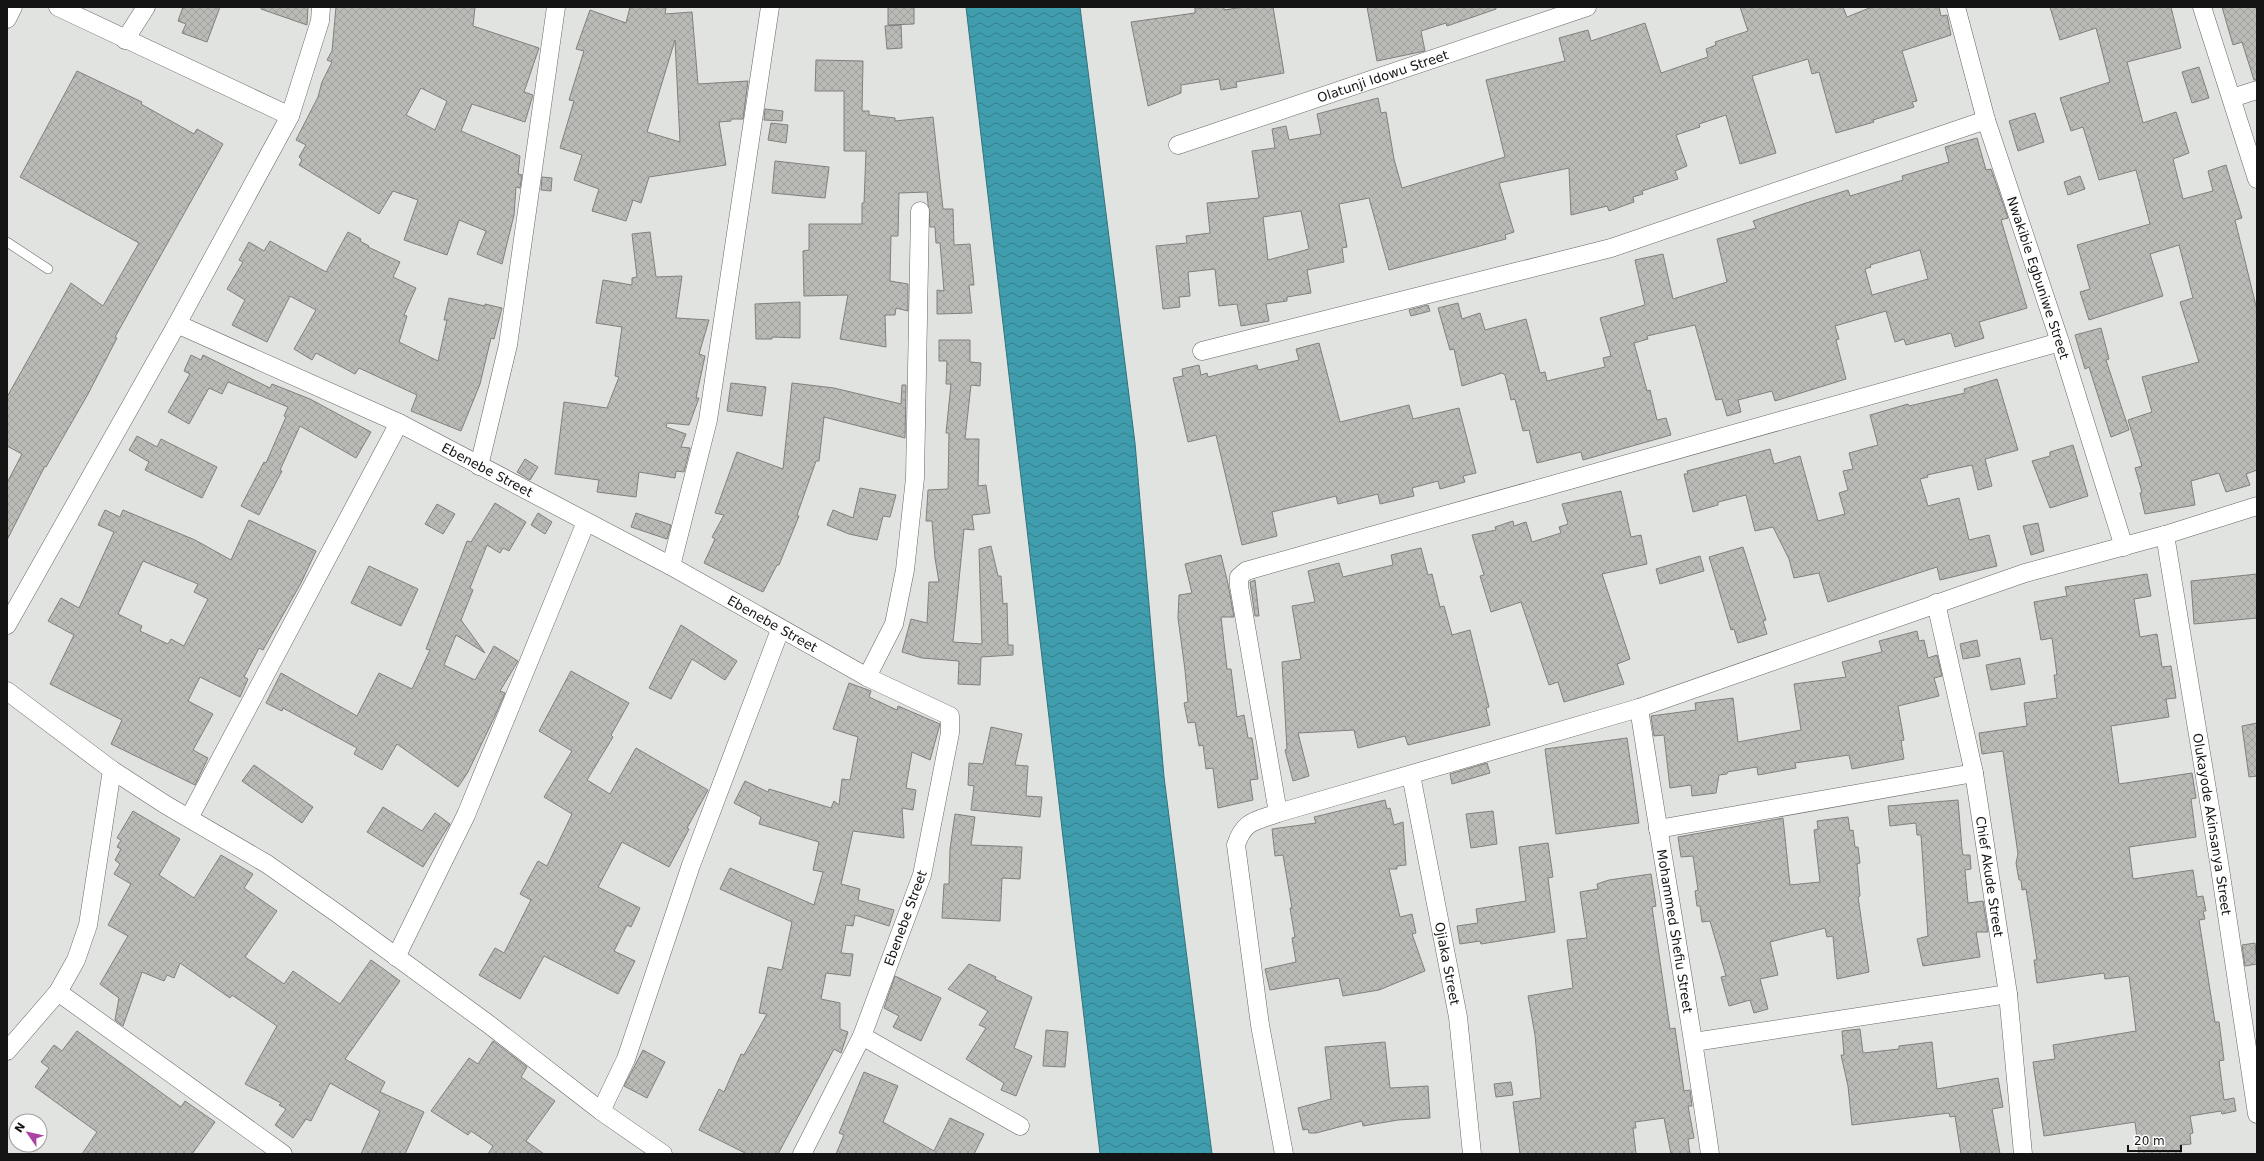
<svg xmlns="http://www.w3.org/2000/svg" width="2264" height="1161" viewBox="0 0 2264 1161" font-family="'DejaVu Sans',sans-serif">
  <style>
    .water { fill: url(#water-waves); stroke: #32747f }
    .building { fill: url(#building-cross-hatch); stroke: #80807d; fill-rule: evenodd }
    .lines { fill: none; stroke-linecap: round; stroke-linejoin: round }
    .lane-casing { stroke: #656764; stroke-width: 10 }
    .street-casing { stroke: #656764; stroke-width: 19 }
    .lane { stroke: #fff; stroke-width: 9 }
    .street { stroke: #fff; stroke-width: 18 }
    .labels { text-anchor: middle; stroke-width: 3; stroke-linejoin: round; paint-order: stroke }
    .street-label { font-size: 13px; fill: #131413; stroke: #fff }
  </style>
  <defs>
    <pattern id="water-waves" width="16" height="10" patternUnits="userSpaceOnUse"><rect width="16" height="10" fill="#409dad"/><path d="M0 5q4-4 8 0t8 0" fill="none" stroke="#347f8c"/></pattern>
    <pattern id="building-cross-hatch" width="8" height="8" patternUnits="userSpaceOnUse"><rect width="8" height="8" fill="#babbb7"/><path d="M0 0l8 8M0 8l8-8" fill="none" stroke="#9fa09c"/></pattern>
  </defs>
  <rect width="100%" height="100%" fill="#e1e3e0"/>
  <path class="water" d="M966,7H1080L1135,443L1164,777L1212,1154H1100Z"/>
  <g class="building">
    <path d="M183,7H220L207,42L182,33L186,24L178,21Z"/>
    <path d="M261,7H308L307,25L261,9Z"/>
    <path d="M336,7H475L473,26L539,48L524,92L533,95L525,122L472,104L461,131L520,156L518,174L522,175L520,188L516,187L514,215L502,264L477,254L486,231L459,220L447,255L404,240L418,200L393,191L379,214L299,165L302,160L299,157L306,145L296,140L318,97L322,82L332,62L327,60L332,51ZM421,88L447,101L435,130L406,115Z"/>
    <path d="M630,7H666L665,14L692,12L698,84L748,81L743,119H731V121L719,122L726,165L649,177L641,203L633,200L626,221L592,211L599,189L574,180L582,155L560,148L574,101L569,100L584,51L576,49L590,10L626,23ZM675,40L680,142L647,132Z"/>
    <path d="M888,7H914V24L888,25Z"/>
    <path d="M1224,7V10L1244,7H1273L1284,73L1236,82L1237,87L1221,90L1219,79L1181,85V93L1148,106L1131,22L1195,13V8Z"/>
    <path d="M1367,7H1496V9L1447,26L1446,23L1421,31L1425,51L1377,61Z"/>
    <path d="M1740,7H1843L1847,17L1872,7H1939L1941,16L1947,15L1951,35L1902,51L1917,101L1912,102L1914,107L1873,120L1874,122L1836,133L1819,72L1812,74L1808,59L1752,76L1776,153L1740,164L1726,115L1699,124L1700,127L1676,135L1687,166L1675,171L1678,179L1642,191L1643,194L1633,197L1634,202L1609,211L1607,206L1571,215L1569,168L1499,183L1514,232L1505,235L1506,239L1389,270L1369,198L1339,204L1347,247L1342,248L1344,262L1307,270L1311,293L1287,297V301L1266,304L1269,321L1241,326L1237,304L1219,306L1215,269L1188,272L1190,296L1179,297L1180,307L1163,309L1156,246L1187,243L1186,236L1210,233L1207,203L1259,198L1252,151L1275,148L1272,129L1286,126L1289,140L1321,134L1317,114L1378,98L1381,113L1386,112L1394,159L1402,188L1505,157L1486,80L1565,61L1559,38L1588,30L1591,41L1645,23L1661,73L1708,57L1706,49L1716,45L1715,42L1748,31ZM1301,211L1309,249L1268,260L1263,217Z"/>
    <path d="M2050,7H2171L2181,48L2127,62L2143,123L2176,112L2189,153L2173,159L2183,199L2213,191L2208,171L2226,165L2242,218L2235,220L2257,310V470L2246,474L2250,485L2226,492L2219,473L2191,481L2195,505L2145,514L2140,493L2142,492L2135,468L2142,466L2128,420L2152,412L2142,377L2199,362L2180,302L2193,298L2179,245L2150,254L2163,296L2089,320L2080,292L2090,289L2077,245L2150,224L2136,170L2099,180L2083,127L2071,131L2060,98L2110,82L2096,28L2060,40Z"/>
    <path d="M2222,7H2257V80H2254L2242,42L2233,45Z"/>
    <path d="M901,25L902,48L887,49L885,26Z"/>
    <path d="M816,60L863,61L862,111H869V115L895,118V121L933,117L943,209H953L954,245L970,244L974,285H969L972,313L937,314V290L944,291L940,243H936L935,227H930L927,192L899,193L898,236H891L890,281L908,284V311L896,308L895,315H885L886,347L840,339L848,295L804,296L803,251L809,250V224H862V203H864L866,151H844V91H815Z"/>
    <path d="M2199,67L2209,98L2192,103L2182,72Z"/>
    <path d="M77,71L142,102L141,104L194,134L197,129L223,144L115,337L117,338L88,394L46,467L45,466L7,540V483L22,454L7,446V397L71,283L103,306L139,243L20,177Z"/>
    <path d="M765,109L783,111L782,121L764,120Z"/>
    <path d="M2035,113L2044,142L2018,151L2009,121Z"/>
    <path d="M771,123L788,125L786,143L768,140Z"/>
    <path d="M1977,138L1986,170L1991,169L2008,218L2001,220L2027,308L1979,322L1984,338L1955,347L1951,333L1906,345L1904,339L1895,342L1886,311L1835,326L1839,339L1836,340L1846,379L1775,401L1772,391L1738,400L1741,412L1727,416L1722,399L1716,400L1695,325L1647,336L1648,339L1634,343L1647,391L1650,390L1657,420L1666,418L1671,435L1583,460L1581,452L1537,463L1529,430L1523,431L1515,399L1511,400L1505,375L1502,373L1462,386L1454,349L1450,350L1438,308L1458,303L1462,319L1480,313L1485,330L1526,319L1540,373L1545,372L1547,381L1605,367L1603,358L1611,356L1600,318L1645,305L1635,260L1663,254L1673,299L1727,282L1717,239L1756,228L1753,221L1806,203L1848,190L1850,196L1903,180L1902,176L1949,162L1945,147ZM1920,250L1928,279L1872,295L1865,269L1871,267L1870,265Z"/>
    <path d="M775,161L829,167L825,198L772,193Z"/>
    <path d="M2080,176L2085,189L2068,195L2064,182Z"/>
    <path d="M542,177L552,178L551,191L541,190Z"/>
    <path d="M348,232L361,239L360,241L369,246L368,247L400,262L393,277L416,288L404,315L407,316L399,342L438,361L447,320H444L449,298L485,306V304L502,308L494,339L491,338L480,384L461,431L411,411L417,395L359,368L355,374L316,353L312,360L294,349L316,310L290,296L267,342L232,325L245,300L227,289L243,262L239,260L249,242L264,251L270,241L326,272Z"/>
    <path d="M650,232L656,277L682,276L676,318L709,320L699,354L705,356L696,398H699L689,425L667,423L666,427L686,434L681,447L690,448L684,472L676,471L675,478L639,472L636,497L597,492L599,480L555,474L564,402L607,408L619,377L615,376L622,327L596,323L603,280L632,285V278L637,277L632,234Z"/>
    <path d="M800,302V338L772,337V339H756L755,304Z"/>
    <path d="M1428,305L1430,311L1411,316L1409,310Z"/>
    <path d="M2101,328L2109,359L2106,360L2129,430L2111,437L2089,367L2085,369L2075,335Z"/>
    <path d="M939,340H970V362L981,363L980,386L971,385L965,439H979L978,486L986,485L990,513L972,515L974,530L964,529L953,642L982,644L979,549L991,546L998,576H1001L1003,604L1007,603L1008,645H1013V655L981,657L980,685L958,684L959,661L922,658L902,652L911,619L927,623L929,582H939L935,558L932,521H926L928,490L948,489L949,433H946L951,384H946L947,361H939Z"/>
    <path d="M1319,343L1340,422L1409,405L1413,419L1459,408L1476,473L1463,476L1465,482L1440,489L1438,481L1412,488L1414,496L1380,504L1378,494L1338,504L1336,496L1272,512L1277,536L1242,545L1216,435L1188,442L1173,378L1183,376L1182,369L1199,365L1201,375L1207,373L1208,377L1257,365L1258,370L1299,360L1296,349Z"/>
    <path d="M191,355L201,360L203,355L270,388L272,384L310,399L371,432L356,458L300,426L280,470L282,471L259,515L241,506L264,462L266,463L286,417L284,416L288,407L228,382L222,394L209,388L189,424L168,412L190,374L184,371Z"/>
    <path d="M1997,379L2018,450L1985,459L1992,486L1978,490L1972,465L1927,475L1928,477L1920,479L1928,506L1959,498L1969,540L1989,535L1997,566L1940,580L1937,567L1828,602L1819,573L1794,578L1789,559L1773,527L1755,531L1746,495L1718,502V505L1693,512L1684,474H1688L1687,471L1770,449L1774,464L1800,456L1818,521L1845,514L1839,493L1848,490L1843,471L1853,469L1849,453L1878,445L1870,415L1908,404L1909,406L1965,393L1964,389Z"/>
    <path d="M731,383L766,387L762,416L727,411Z"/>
    <path d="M792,383L834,388L901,404L902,385H906L905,438L824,417L819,461H816L797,515L799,516L779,565H777L763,592L704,563L715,539L712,537L724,515L715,513L737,452L783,469Z"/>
    <path d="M137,436L157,447L161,439L217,467L202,498L145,470L149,462L129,450Z"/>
    <path d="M2073,445L2088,496L2050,508L2032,461L2050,456V452Z"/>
    <path d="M525,459L538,467L530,480L517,472Z"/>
    <path d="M860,488L896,495L890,517L883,516L877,540L849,534L827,525L833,510L853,518Z"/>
    <path d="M1621,491L1631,537L1641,535L1647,564L1602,574L1630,659L1617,664L1624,684L1564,702L1558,682L1549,685L1521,602L1491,612L1480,576L1484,575L1472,535L1496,530L1495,527L1513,521L1514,526L1526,522L1532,542L1561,533L1559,527L1568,524L1562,504Z"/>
    <path d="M495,503L526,522L509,551L503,548L500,553L487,545L470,588L473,590L461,620L485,653L456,635L444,665L475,680L494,646L518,661L500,691L505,693L495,716L468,772L458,787L397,744L382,770L354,754L357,748L283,708L282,711L266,703L281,673L357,716L379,673L412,689L430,650L426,649L467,541L471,542Z"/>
    <path d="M437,504L455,514L443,534L425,524Z"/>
    <path d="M105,510L120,517L123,510L195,540L231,560L249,520L316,551L301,583L263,650L259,648L244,677L248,679L240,697L200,677L188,701L213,714L193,750L208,758L195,785L111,744L122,720L50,684L74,635L48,621L61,598L79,608L114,532L98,525ZM143,561L198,584L194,592L208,599L184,646L171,639L168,644L140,631L142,626L118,614Z"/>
    <path d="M538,513L552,522L545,534L531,525Z"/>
    <path d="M636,513L671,525L667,539L631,527Z"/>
    <path d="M2038,523L2044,551L2031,555L2023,526Z"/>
    <path d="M1743,547L1766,620L1763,621L1767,634L1738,643L1734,629L1731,630L1709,557Z"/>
    <path d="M1421,548L1428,575L1432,574L1440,607L1444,606L1452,635L1470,630L1489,707L1486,708L1490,725L1408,745L1405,736L1358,748L1354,730L1298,733L1309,776L1293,781L1285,750L1287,749L1282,662L1301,659L1292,606L1315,602L1308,571L1339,563L1343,577L1393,565L1391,555Z"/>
    <path d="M1221,555L1228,584L1234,617H1221L1227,669H1231L1237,717L1244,715L1248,738H1252L1258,779L1250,780L1253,800L1218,808L1213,768L1206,769L1203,745L1199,746L1195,722L1188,723L1184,703L1188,702L1185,670L1178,618L1179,595L1192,593L1185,564Z"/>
    <path d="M1700,556L1704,571L1660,584L1656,569Z"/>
    <path d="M369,566L418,589L401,626L351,603Z"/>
    <path d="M2147,574L2151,596L2134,599L2140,637L2157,634L2162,667L2171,666L2176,698L2166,699L2169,717L2111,726L2119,784L2192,773L2196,798L2191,799L2196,837L2129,847L2133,879L2193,870L2197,897L2203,896L2206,911H2203L2205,919L2199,920L2215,1022H2219L2224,1060L2219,1061L2224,1100L2234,1098L2236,1111L2222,1114L2221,1111L2190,1116L2193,1133L2190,1134L2191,1144L2180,1145L2181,1154H2139L2135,1122L2044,1136L2033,1062L2055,1059L2053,1045L2136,1031L2129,976L2105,979L2104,973L2037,983L2034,960H2037L2026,889L2022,890L2021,880H2019L2016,863L2018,854L2003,751L1982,754L1979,733L2027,726L2024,703L2057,698L2054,675H2057L2052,638L2041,640L2034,602L2067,596L2065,587Z"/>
    <path d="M2257,574V618L2194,624L2191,581Z"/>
    <path d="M1255,580L1259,616H1255L1250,582Z"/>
    <path d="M681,625L737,661L725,680L692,659L671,699L649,688Z"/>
    <path d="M1917,631L1919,641L1924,640L1928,658L1937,655L1942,676L1934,678L1939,696L1898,706L1904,740L1901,741L1904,759L1852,769L1849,755L1795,763L1796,768L1758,775L1757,767L1727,772V774L1719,775L1716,793L1692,796L1691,785L1670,788L1664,735L1654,736L1651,716L1696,710L1695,703L1733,698L1738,742L1801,730L1794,684L1846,677L1842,662L1882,652L1879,641Z"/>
    <path d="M1977,640L1980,656L1963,659L1960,644Z"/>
    <path d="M2020,658L2025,684L1991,690L1986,665Z"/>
    <path d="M571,671L629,703L611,735L613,737L587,780L610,794L636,748L708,790L687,828L689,829L669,867L622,842L598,887L640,908L631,927L627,925L614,951L635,961L618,994L544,956L520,999L479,975L495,948L504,953L531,900L520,894L538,861L547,866L572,814L544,797L572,751L539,731Z"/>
    <path d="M849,683L871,691L869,697L897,710L898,706L940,724L930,760L912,752L906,788L916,790L913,810L902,808L904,838L853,831L841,884L860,889L858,900L894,910L889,926L855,915L853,926L846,925L841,953L853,954L850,976L826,973L821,999L840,1003V1029L848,1032L841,1053L834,1049L778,1154H747L699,1130L719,1089L724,1092L741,1054L744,1055L767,1014L759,1013L768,967L782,970L792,922L720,889L730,868L814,905L823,872L813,870L819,842L759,824L761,817L734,803L745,781L768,792L769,789L831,808L834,801L839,805L842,779L850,780L858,737L833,729Z"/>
    <path d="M2257,723V776L2249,777L2242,726Z"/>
    <path d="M991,727L1022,734L1015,765L1028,766L1026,796L1042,797L1040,817L971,810L974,786L968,785L969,763L983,764Z"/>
    <path d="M1627,738L1639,823L1556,834L1545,749Z"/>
    <path d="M1487,763L1490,773L1452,784L1450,774Z"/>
    <path d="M254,765L313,807L302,823L242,781Z"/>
    <path d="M1385,800L1387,809L1390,808L1394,825L1403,822L1406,865L1397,866V869H1389L1400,917L1412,914L1416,933L1412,934L1425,971L1379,990L1343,996L1339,978L1270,990L1265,969L1296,962L1292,938L1295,937L1290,908H1292L1283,855L1275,856L1272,829L1316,823L1314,817Z"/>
    <path d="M1958,800L1962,849L1963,855H1970L1971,869L1965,870L1968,903L1983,901L1988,932H1976L1980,957L1923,966L1917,939L1928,936L1921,835H1917L1916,823L1890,826L1888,806Z"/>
    <path d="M383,807L422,831L435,813L450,824L423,867L367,832Z"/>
    <path d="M133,811L180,839L159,875L194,898L221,855L253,874L244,888L277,911L245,957L284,984L293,971L340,1004L371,960L400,981L345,1059L385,1082L380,1092L424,1112L405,1154H361L380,1111L330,1083L311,1121L306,1119L293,1138L275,1125L286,1109L279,1105L281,1103L245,1084L277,1026L232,995L230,998L180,963L174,978L167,975L164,981L142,972L123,1026L115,1020L119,998L100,984L128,936L108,925L131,884L114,874L120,864L115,860L121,849L117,847L121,840L117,838Z"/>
    <path d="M1493,811L1497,844L1471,848L1466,814Z"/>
    <path d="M955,814L975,817L971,845L1022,847L1020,879L1002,878L1000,921L942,918L944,884H949L950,849Z"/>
    <path d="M1848,817L1850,831L1853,830L1855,847H1858L1860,863L1857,864L1860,896L1858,897L1869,972L1837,979L1833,936L1827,937L1825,928L1770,942L1778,975L1760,979L1768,1009L1754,1013L1750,1000L1729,1006L1721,977L1726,976L1710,921L1702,922L1700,906H1697L1695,891L1698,890L1693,856L1681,857L1678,837L1783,818L1790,885L1820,882L1814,830L1818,829L1817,821Z"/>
    <path d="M1548,843L1553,877L1548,878L1555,932L1481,944L1480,941L1460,944L1457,926L1478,923L1476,909L1526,901L1519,847Z"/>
    <path d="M1651,874L1656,906L1652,907L1670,1029L1675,1028L1684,1091L1690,1090L1692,1106H1688L1694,1138L1688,1139L1690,1154H1671L1664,1118L1635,1122L1636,1128H1633L1636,1154H1520L1513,1102L1541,1098L1535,1035L1528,996L1573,988L1567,940L1587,938L1580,892L1598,889L1597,884L1609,880Z"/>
    <path d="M2255,943L2257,964L2245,966L2242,945Z"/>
    <path d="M969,964L996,977L995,979L1032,997L1014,1048L1032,1056L1016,1096L1001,1090L1004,1083L966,1059L986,1028L979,1025L988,1011L948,989Z"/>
    <path d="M895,976L941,998L921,1041L893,1027L899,1016L884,1008Z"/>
    <path d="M1860,1029L1863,1053L1899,1049V1046L1932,1042L1937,1089L1998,1078L2003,1107L1992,1109L2000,1154H1961L1955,1116L1950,1117L1949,1113L1852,1125L1848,1086L1841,1055H1844L1842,1031Z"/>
    <path d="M1046,1030L1068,1032L1065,1067L1043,1066Z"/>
    <path d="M77,1031L181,1107L185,1101L215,1122L192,1154H82L97,1132L35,1087L49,1068L41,1062L54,1045L62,1051Z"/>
    <path d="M493,1041L527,1067L521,1077L555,1101L526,1141L544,1154H488L493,1146L471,1131L468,1135L431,1111L469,1058L478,1064Z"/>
    <path d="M1385,1042L1390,1088L1428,1086L1430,1118L1398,1120L1363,1126L1362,1121L1316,1133H1309L1308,1129L1303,1130L1298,1108L1331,1099L1325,1047Z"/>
    <path d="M643,1050L665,1062L647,1098L624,1086Z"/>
    <path d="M864,1072L898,1086L883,1122L934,1151L950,1118L984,1134L974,1154H836L844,1135L839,1133Z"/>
    <path d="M1511,1082L1513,1095L1496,1097L1494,1084Z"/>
  </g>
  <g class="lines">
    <g class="lane-casing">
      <path id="lane" d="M7,242L48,269"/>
    </g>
    <g class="street-casing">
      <g id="street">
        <path d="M58,7L290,116"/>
        <path id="s1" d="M1956,7L1986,120L2060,342L2124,547"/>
        <path d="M2202,7L2257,179"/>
        <path d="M7,19L13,7"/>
        <path d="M125,40L146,7"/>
        <path d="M2232,98L2257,90"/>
        <path id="s2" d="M1178,145L1587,7"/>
        <path id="s3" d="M177,324L399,423L671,566L867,677L950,716V733L922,875L862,1036L802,1154"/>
        <path d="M2060,342L1246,571L1239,577V586L1278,813L1639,708L2025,573L2165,535L2257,506"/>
        <path d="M1202,351L1611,248L1986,120"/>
        <path d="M479,466L508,345L556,7"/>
        <path id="s4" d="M2165,535L2219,862L2257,1114"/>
        <path d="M671,566L708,420L770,7"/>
        <path id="s5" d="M1936,603L1974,773L2008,994L2023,1154"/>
        <path d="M7,625L177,324L290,116L320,21L321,7"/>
        <path d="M867,677L894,624L905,570L915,478L920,211"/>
        <path d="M7,691L112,770L166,805L267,864L338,914L487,1023L601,1111L663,1154"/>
        <path id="s6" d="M1639,708C1662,857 1689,1005 1710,1154"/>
        <path id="s7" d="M1411,775L1458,1017L1472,1154"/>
        <path d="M1278,813C1256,821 1244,820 1236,845L1260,1025L1284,1154"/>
        <path d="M189,818L399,423"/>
        <path d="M1658,829L1974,773"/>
        <path d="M396,957L466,815L586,522"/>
        <path d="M58,992L283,1154"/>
        <path d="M862,1036L1020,1126"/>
        <path d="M1694,1042L2008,994"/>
        <path d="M7,1051L58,992L76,960L88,925L112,770"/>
        <path d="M601,1111L626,1059L691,865L780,630"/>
      </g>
    </g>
    <use href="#lane" class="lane"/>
    <use href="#street" class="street"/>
  </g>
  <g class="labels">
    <g class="street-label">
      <text dy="5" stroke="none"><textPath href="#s2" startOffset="216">Olatunji Idowu Street</textPath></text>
      <text dy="5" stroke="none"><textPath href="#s1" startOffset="283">Nwakibie Egbuniwe Street</textPath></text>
      <text dy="5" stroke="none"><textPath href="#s3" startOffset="343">Ebenebe Street</textPath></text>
      <text dy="5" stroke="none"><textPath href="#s3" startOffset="667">Ebenebe Street</textPath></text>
      <text dy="5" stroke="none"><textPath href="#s4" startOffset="293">Olukayode Akinsanya Street</textPath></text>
      <text dy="5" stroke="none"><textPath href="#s5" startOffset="279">Chief Akude Street</textPath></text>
      <text transform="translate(905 918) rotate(-70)" y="5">Ebenebe Street</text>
      <text dy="5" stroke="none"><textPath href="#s6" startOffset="226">Mohammed Shefiu Street</textPath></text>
      <text dy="5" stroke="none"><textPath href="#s7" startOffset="192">Ojiaka Street</textPath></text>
    </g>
  </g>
  <rect width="2264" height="1161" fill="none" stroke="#131413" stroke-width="16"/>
  <g transform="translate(28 1133) rotate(304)"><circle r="19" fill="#ffffff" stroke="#a1a1a1"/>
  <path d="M0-3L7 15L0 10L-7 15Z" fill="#ab43a5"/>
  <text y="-6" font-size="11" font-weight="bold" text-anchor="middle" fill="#131413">N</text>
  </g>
  <path d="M2128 1145v6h53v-6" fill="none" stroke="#131413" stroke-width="2"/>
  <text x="2134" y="1145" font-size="12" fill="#131413" stroke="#ffffff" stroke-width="3" paint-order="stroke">20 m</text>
</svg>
